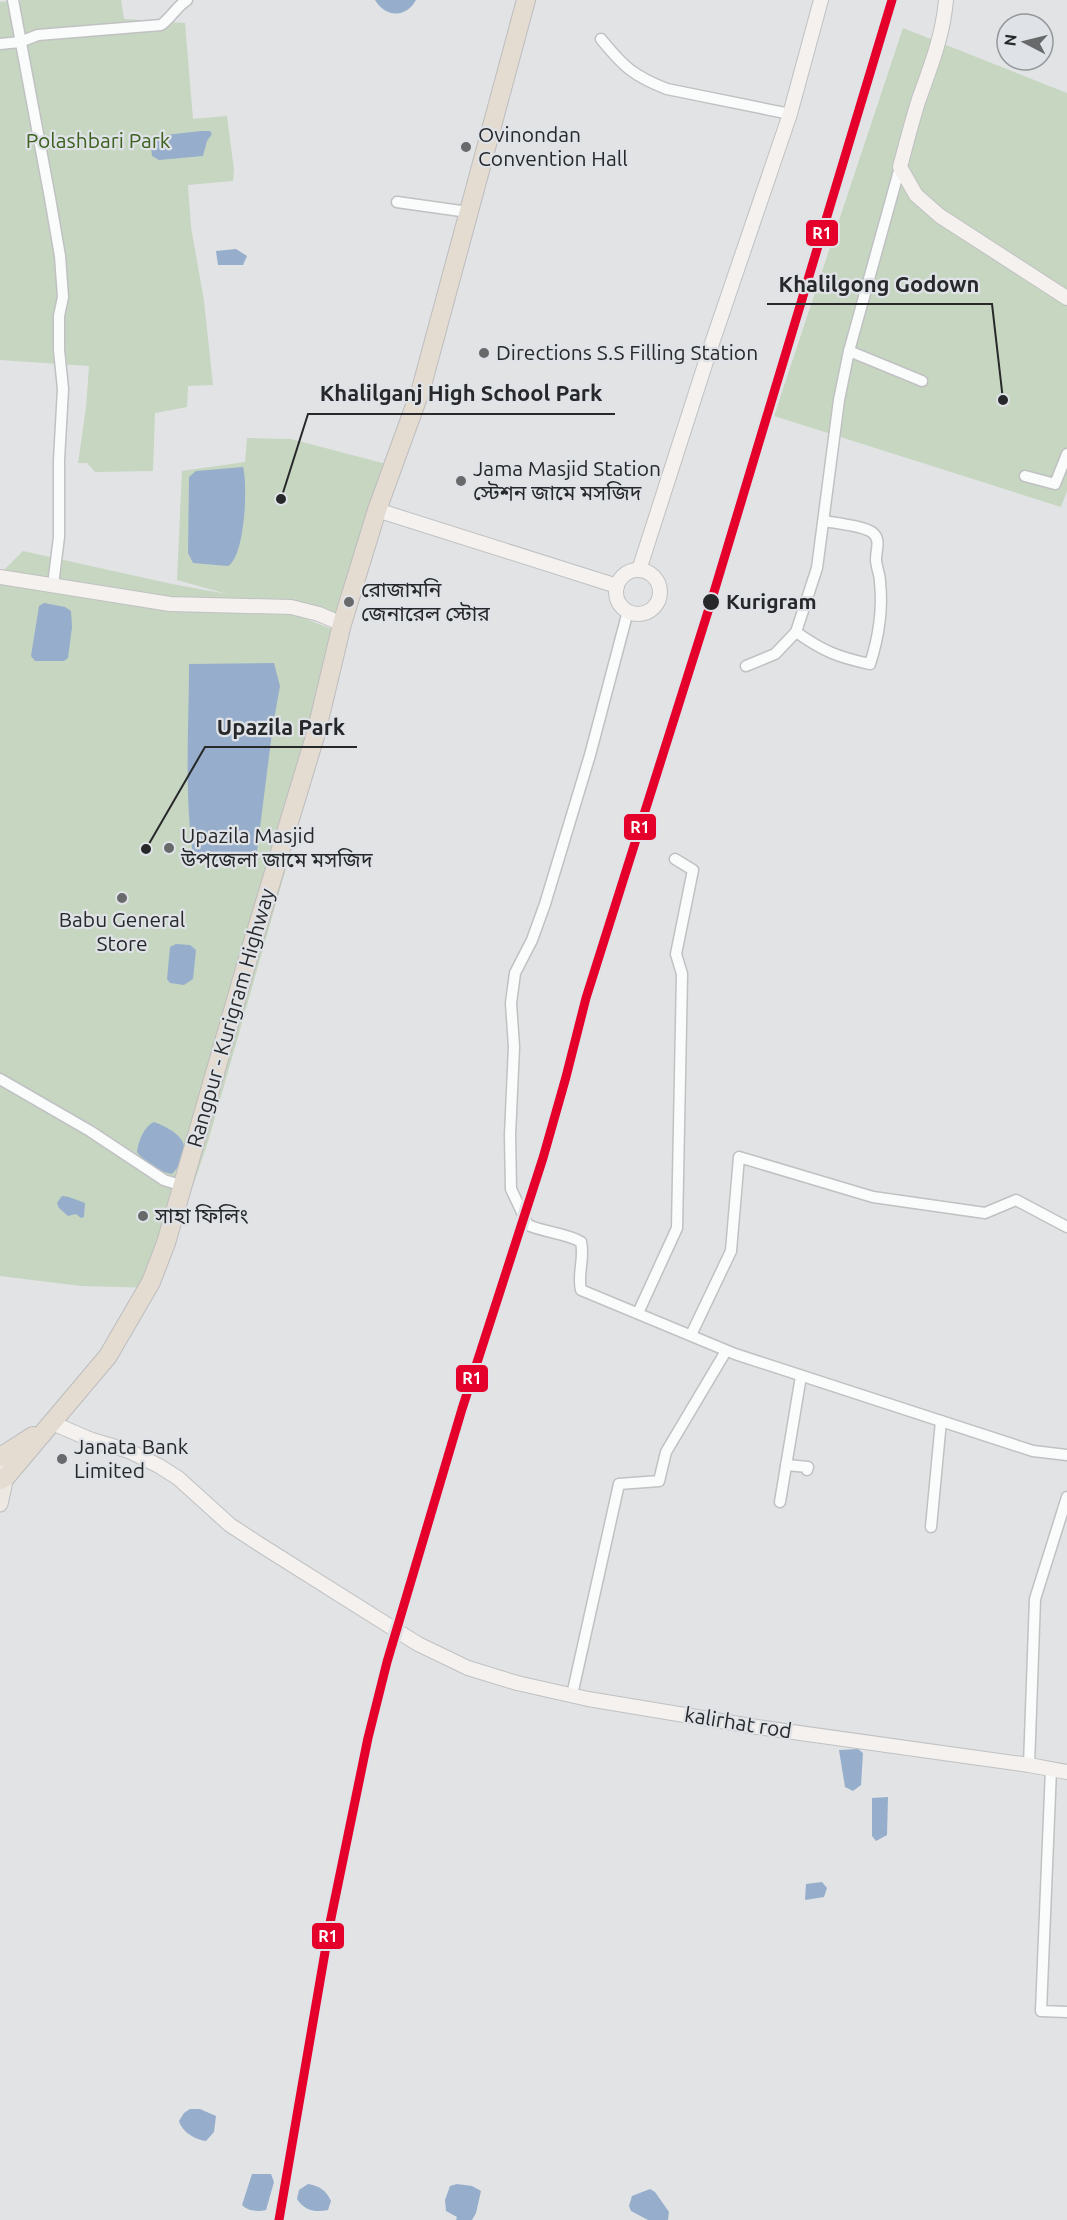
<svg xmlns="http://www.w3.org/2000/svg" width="1067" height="2220" viewBox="0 0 1067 2220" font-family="Ubuntu,'Noto Sans Bengali',sans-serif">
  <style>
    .green { fill: #c7d6c0 }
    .water { fill: #96aecc }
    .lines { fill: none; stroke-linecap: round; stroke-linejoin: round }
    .street-casing { stroke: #bfc1c3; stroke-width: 13 }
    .secondary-casing { stroke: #bfc1c3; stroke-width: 16 }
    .primary-casing { stroke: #bdbdbf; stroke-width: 17 }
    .highway-casing { stroke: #bdbdbf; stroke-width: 20 }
    .street { stroke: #fafbfb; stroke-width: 10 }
    .secondary { stroke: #f4f1ee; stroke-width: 14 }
    .primary { stroke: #ede8e2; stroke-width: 15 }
    .highway { stroke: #e4dbd1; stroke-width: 18 }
    .rail-1-casing { stroke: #dfe2e7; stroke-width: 14 }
    .rail-1 { stroke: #e4002b; stroke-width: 9 }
    .poi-dot { fill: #68696b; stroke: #dfe2e7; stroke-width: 2 }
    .stop-dot { fill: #27282a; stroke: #dfe2e7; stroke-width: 2 }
    .labels { text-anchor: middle; stroke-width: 4.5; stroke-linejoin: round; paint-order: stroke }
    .poi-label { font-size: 21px; fill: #27282a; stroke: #dfe2e7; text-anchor: start }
    .park-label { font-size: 21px; fill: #3d611f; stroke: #dfe2e7 }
    .stop-label { font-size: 21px; font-weight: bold; fill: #27282a; stroke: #dfe2e7; text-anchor: start }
    .street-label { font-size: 21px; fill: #27282a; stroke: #dfe2e7 }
    .leader { fill: none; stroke: #27282a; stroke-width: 2 }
    .callout-dot { fill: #27282a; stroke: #dfe2e7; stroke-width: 2 }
    .callout-label { font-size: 22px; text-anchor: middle; font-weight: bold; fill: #27282a; stroke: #dfe2e7; stroke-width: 4.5; stroke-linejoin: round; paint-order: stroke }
    .line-badge { stroke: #dfe2e7; stroke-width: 2 }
    .badge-label { font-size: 16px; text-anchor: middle; font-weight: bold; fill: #fff }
  </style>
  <rect width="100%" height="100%" fill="#e1e3e5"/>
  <g class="green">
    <path d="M23,0H121L124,19L185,23L193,119L227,116L234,170L233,181L188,185L191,227L204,301L213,385L188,386L187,407L155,413L153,471L95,472L87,463H78L86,408L89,366L0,360V2Z"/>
    <path d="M903,28L1067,93V491L1061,507L774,416Z"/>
    <path d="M247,438L291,439L390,465L351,615L265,603L347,635L324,735L208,1142L158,1288L81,1286L0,1276V574L23,551L172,584L227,594L177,580L182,471L245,462Z"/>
  </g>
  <g class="water">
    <path d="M375,0H416C406,18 386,18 375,0Z"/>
    <path d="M201,131H210L212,134L207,141L203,156L159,160L152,156L150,139L157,136Z"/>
    <path d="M236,249L247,256L243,265H218L216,251Z"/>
    <path d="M243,467C248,485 245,556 228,566L193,563L188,553L189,477L196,471Z"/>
    <path d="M44,603L65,607L71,611L72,627L68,658L64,661H35L31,656L39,606Z"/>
    <path d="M274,663L280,686L273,725L256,859L222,862L193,855C184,791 189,728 189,664Z"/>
    <path d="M176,944L190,945L196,950L193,979L184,985L170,983L167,979L170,947Z"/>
    <path d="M154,1122C183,1133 196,1148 172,1174C160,1172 144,1162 137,1152C138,1142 144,1126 154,1122Z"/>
    <path d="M62,1196L69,1197L85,1203L84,1217L81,1218L76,1214L68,1216L59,1208L57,1203Z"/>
    <path d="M858,1749L863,1753L861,1785L853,1791L845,1787L839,1750Z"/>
    <path d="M888,1797L887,1835L876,1841L872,1836V1798Z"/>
    <path d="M822,1882L827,1888L824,1897L805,1900L806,1884Z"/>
    <path d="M190,2109H200L216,2116L214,2132L206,2141C196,2140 182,2132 179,2121L184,2113Z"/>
    <path d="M252,2174H271L274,2182L266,2210C258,2212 248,2211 242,2205Z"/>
    <path d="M308,2184C319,2186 326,2190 331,2201L328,2210C315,2213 304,2210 297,2199L299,2190Z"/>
    <path d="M457,2184L472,2186L481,2191L476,2213L472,2220H456L457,2217L446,2211L445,2200L450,2186Z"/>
    <path d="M650,2189L655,2192L669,2212L668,2220H648L631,2211L629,2206L632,2196Z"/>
  </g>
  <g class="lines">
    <g class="street-casing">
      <g id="street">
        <path d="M13,0L50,198L60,256L63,297L59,316V350L63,389L59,460V537L53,585"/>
        <path d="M601,39C623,66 633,76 667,89L790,114"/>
        <path d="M0,44L20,42L38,35L161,25C171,18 176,7 187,0"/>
        <path d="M397,202L468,212"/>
        <path d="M849,351L900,167"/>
        <path d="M1025,476L1055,484L1067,454"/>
        <path d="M628,611L590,755L545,904L532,940L515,973L511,1003L514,1047L510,1135L511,1189L528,1225C543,1232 569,1234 581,1242C585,1258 577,1274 581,1290L735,1354L1033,1451L1067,1455"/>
        <path d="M796,632C823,651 837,657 870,664C879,636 883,610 880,582C880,574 876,567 876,559C876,550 881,540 873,533C865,526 835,523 824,521"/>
        <path d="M746,666L775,654L796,632L817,568L839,400L849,351L922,381"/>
        <path d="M0,1079L90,1131L164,1180L183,1186"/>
        <path d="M638,1313L677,1228L682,974L676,954L693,870L675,859"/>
        <path d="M691,1335L731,1251L739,1157L873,1197L985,1213L1016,1200L1067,1227"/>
        <path d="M786,1465L808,1467L807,1470"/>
        <path d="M780,1502L801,1376"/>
        <path d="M931,1527L941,1421"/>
        <path d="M572,1695L619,1484L659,1481L666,1452L726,1351"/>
        <path d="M1029,1765L1035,1599L1067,1497"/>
        <path d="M1051,1769L1041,2011L1067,2012"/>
      </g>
    </g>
    <g class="secondary-casing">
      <g id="secondary">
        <path d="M946,0C943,35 931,66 919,99C912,121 906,144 900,167L916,195L940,216L1067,298"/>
        <path d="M377,510L617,586"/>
        <path d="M639,570L710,349L790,114L821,0"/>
        <circle cx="638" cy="592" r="22"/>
        <path d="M0,577L170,604L291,607L319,614L342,624"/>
        <path d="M52,1423L92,1440L129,1451L159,1466L178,1478L230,1525L259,1544L418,1644L468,1668L517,1683L588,1699L757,1727L1029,1765L1067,1772"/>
      </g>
    </g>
    <g class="primary-casing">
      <path id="primary" d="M0,1504L6,1477L1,1457"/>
    </g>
    <g class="highway-casing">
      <g id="highway">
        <path d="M0,1457L33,1436"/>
        <path d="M0,1480L6,1477L108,1356L151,1282L166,1243L249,955L316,733L342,624L377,510L421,389L526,0"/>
      </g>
    </g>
    <use href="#street" class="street"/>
    <use href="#secondary" class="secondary"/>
    <use href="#primary" class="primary"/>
    <use href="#highway" class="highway"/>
    <g class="rail-1-casing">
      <path id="rail-1" d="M279,2220L330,1923L368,1738L387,1662L462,1409L543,1158L566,1077L586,998L711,602L892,0"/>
    </g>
    <use href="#rail-1" class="rail-1"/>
  </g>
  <g class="poi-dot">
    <circle cx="466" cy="147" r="6"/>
    <circle cx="484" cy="353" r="6"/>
    <circle cx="461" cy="481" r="6"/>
    <circle cx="349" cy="602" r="6"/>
    <circle cx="169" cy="848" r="6"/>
    <circle cx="122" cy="898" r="6"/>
    <circle cx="143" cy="1216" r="6"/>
    <circle cx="62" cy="1459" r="6"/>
  </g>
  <circle class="stop-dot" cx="711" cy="602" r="9"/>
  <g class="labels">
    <g class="poi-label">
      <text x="478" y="142">Ovinondan<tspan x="478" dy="24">Convention Hall</tspan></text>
      <text x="496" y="360">Directions S.S Filling Station</text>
      <text x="473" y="476">Jama Masjid Station<tspan x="473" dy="24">স্টেশন জামে মসজিদ</tspan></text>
      <text x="361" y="597">রোজামনি<tspan x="361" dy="24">জেনারেল স্টোর</tspan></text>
      <text x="181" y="843">Upazila Masjid<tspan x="181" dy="24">উপজেলা জামে মসজিদ</tspan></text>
      <text x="122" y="927" text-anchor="middle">Babu General<tspan x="122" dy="24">Store</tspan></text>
      <text x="155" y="1223">সাহা ফিলিং</text>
      <text x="74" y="1454">Janata Bank<tspan x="74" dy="24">Limited</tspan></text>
    </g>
    <g class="park-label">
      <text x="98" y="148">Polashbari Park</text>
    </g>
    <g class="stop-label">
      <text x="726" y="609">Kurigram</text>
    </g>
    <g class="street-label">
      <text transform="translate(231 1018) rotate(-74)" y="7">Rangpur - Kurigram Highway</text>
      <text transform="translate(738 1723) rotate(9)" y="7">kalirhat rod</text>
    </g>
  </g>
  <path class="leader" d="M1003 400L992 304H767M281 499L308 414H615M146 849L205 747H357"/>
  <g class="callout-dot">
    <circle cx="1003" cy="400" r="6"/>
    <circle cx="281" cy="499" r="6"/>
    <circle cx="146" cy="849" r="6"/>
  </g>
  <g class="callout-label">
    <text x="879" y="292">Khalilgong Godown</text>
    <text x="461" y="401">Khalilganj High School Park</text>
    <text x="281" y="735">Upazila Park</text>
  </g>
  <g class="line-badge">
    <rect x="805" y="219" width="34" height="28" rx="6" fill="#e4002b"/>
    <rect x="623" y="813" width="34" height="28" rx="6" fill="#e4002b"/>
    <rect x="455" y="1364" width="34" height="29" rx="6" fill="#e4002b"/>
    <rect x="311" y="1922" width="34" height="28" rx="6" fill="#e4002b"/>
  </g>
  <g class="badge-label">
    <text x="822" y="239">R1</text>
    <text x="640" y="833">R1</text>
    <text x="472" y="1384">R1</text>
    <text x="328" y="1942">R1</text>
  </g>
  <g transform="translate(1025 42) rotate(277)"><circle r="28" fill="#dfe2e7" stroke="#95989b" stroke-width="1.5"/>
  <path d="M0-4.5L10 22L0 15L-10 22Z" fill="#68696b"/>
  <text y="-9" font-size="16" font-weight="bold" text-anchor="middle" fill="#27282a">N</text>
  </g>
</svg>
